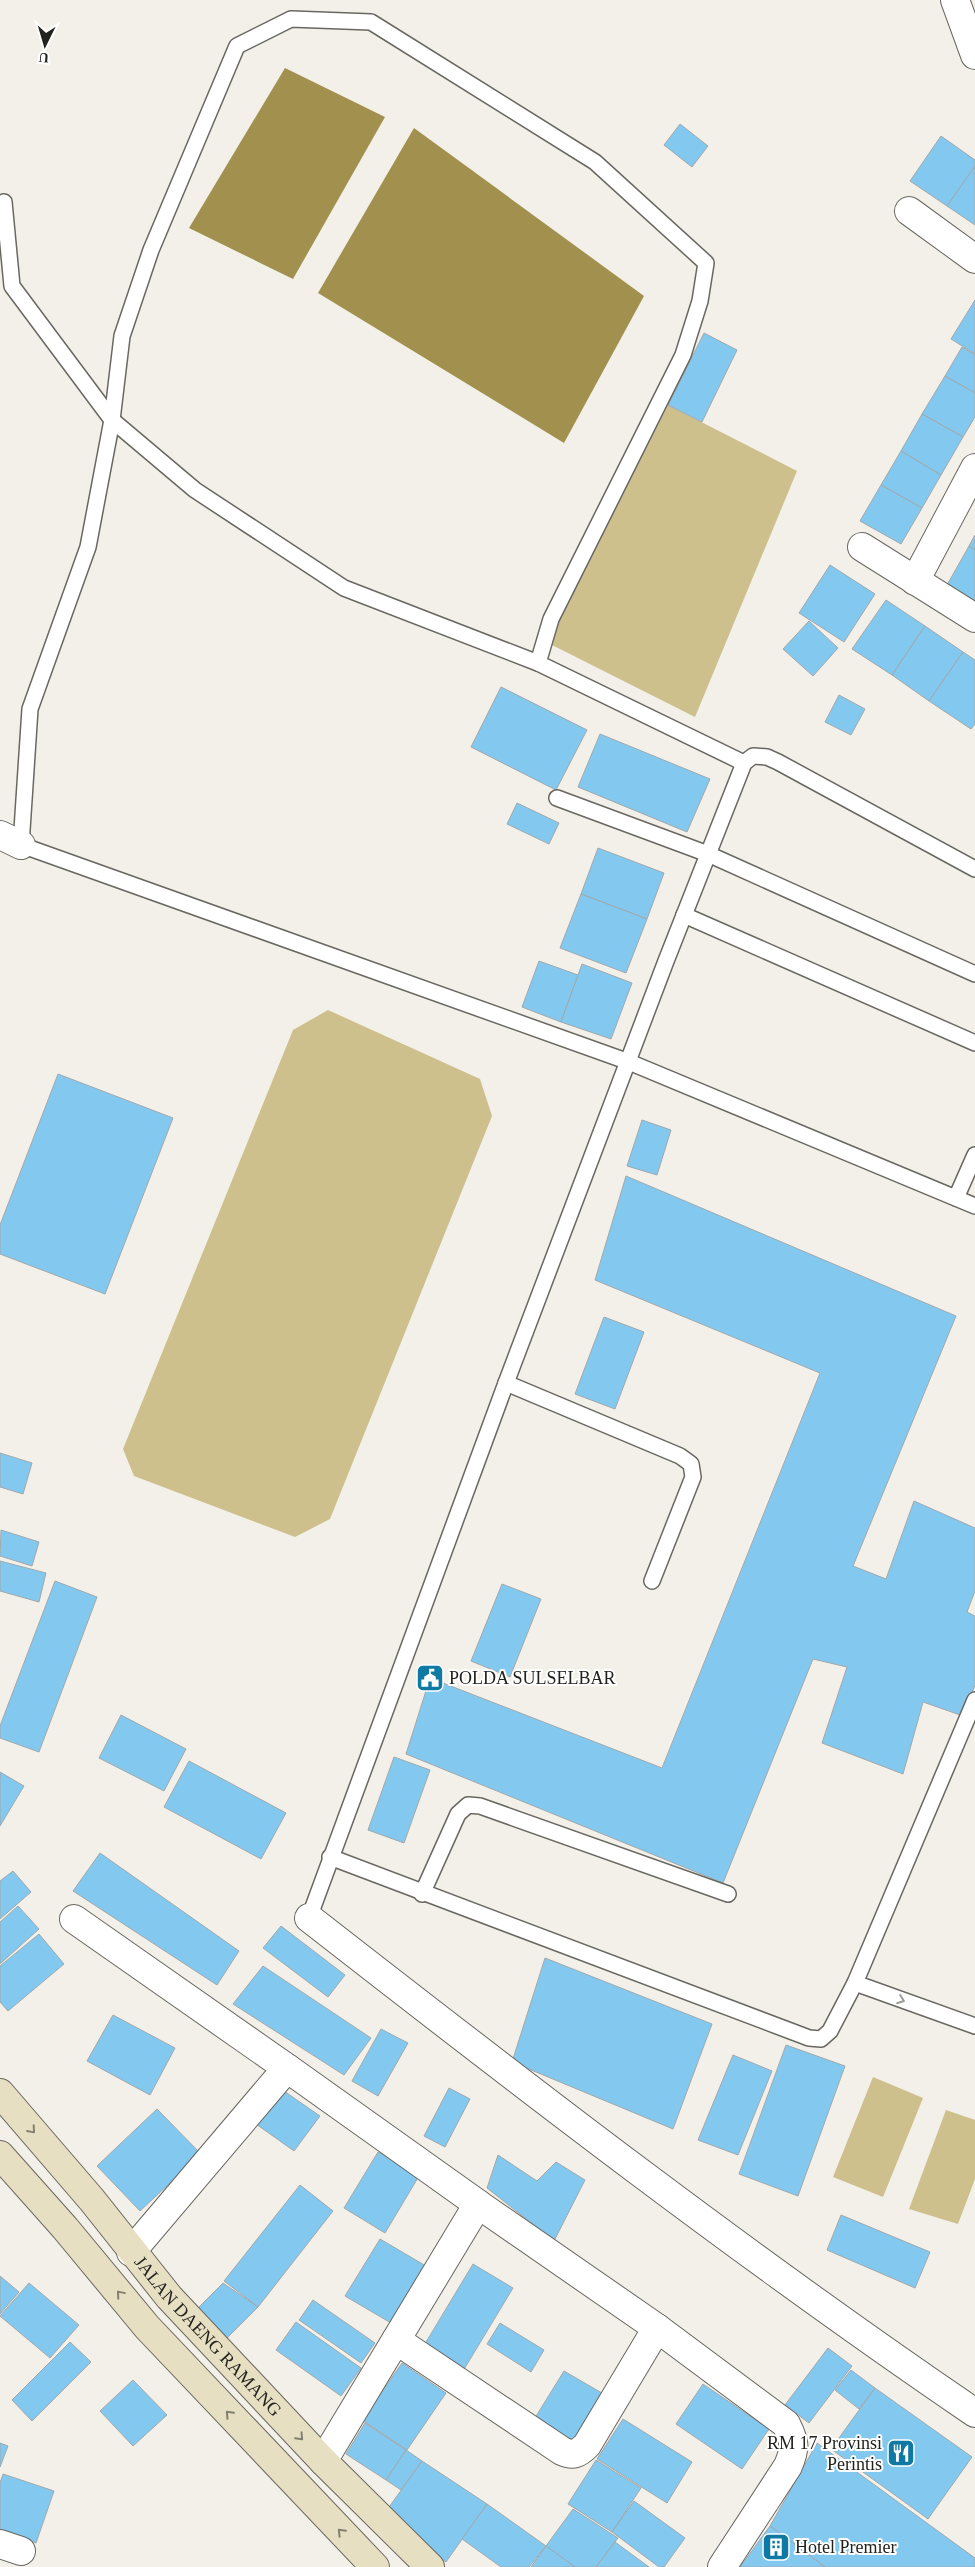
<svg xmlns="http://www.w3.org/2000/svg" width="975" height="2567" viewBox="0 0 975 2567" font-family="'Times New Roman',serif">
  <style>
    .green { fill: #cec08d }
    .water { fill: #a2914e }
    .building { fill: #83c9ef; stroke: #a1a8ac }
    .lines { fill: none; stroke-linecap: round; stroke-linejoin: round }
    .service-casing { stroke: #696761; stroke-width: 18 }
    .minor-casing { stroke: #696761; stroke-width: 30 }
    .secondary-casing { stroke: #696761; stroke-width: 30 }
    .service { stroke: #fff; stroke-width: 15 }
    .minor { stroke: #fff; stroke-width: 28 }
    .secondary { stroke: #e6dfc1; stroke-width: 28 }
    .oneway { stroke: #9c9c9a }
    .oneway2 { stroke: #848070 }
    .labels { text-anchor: middle; stroke-width: 4; stroke-linejoin: round; paint-order: stroke }
    .poi-label { font-size: 18px; fill: #22221f; stroke: #fff; text-anchor: start }
    .street-label { font-size: 18px; fill: #22221f; stroke: #fff }
  </style>
  <rect width="100%" height="100%" fill="#f2f0e8"/>
  <g class="green">
    <path d="M668,405L797,471L695,717L546,642Z"/>
    <path d="M328,1010L480,1079L492,1116L330,1519L295,1537L134,1476L123,1449L293,1030Z"/>
    <path d="M873,2077L923,2098L883,2197L833,2177Z"/>
    <path d="M946,2110L975,2120V2179L958,2224L909,2209Z"/>
  </g>
  <g class="water">
    <path d="M285,68L385,117L293,279L189,228Z"/>
    <path d="M414,128L644,296L564,443L318,293Z"/>
  </g>
  <g class="building">
    <path d="M680,124L708,146L692,167L664,145Z"/>
    <path d="M941,136L975,160V166L947,206L910,181Z"/>
    <path d="M975,166V225L947,206Z"/>
    <path d="M975,300V354L951,339Z"/>
    <path d="M704,333L737,350L702,422L668,405Z"/>
    <path d="M962,347L975,355V393L945,376Z"/>
    <path d="M945,376L975,393V417L963,437L922,414Z"/>
    <path d="M922,414L963,437L941,475L901,451Z"/>
    <path d="M901,451L941,475L922,508L881,485Z"/>
    <path d="M881,485L922,508L901,544L860,521Z"/>
    <path d="M975,535V550L969,546Z"/>
    <path d="M969,546L975,550V601L947,585Z"/>
    <path d="M830,565L875,594L844,642L799,613Z"/>
    <path d="M886,600L925,626L892,675L852,649Z"/>
    <path d="M809,621L838,648L813,676L783,649Z"/>
    <path d="M925,626L963,652L929,701L892,675Z"/>
    <path d="M963,652L975,660V724L971,729L929,701Z"/>
    <path d="M501,687L587,730L556,790L471,747Z"/>
    <path d="M839,695L865,709L851,735L825,722Z"/>
    <path d="M600,734L710,779L687,832L578,787Z"/>
    <path d="M517,803L559,823L549,844L507,824Z"/>
    <path d="M598,848L664,873L647,919L581,894Z"/>
    <path d="M581,894L647,919L626,973L560,948Z"/>
    <path d="M539,961L578,975L561,1022L522,1007Z"/>
    <path d="M582,964L632,983L611,1039L561,1022Z"/>
    <path d="M58,1074L173,1118L105,1294L0,1254V1225Z"/>
    <path d="M642,1120L671,1130L657,1175L627,1166Z"/>
    <path d="M626,1176L956,1316L853,1566L886,1579L914,1501L975,1528V1591L967,1612L975,1616V1685L963,1716L923,1702L903,1774L822,1743L847,1667L813,1659L723,1883L406,1754L430,1678L662,1768L820,1373L595,1280Z"/>
    <path d="M604,1317L644,1332L615,1409L575,1394Z"/>
    <path d="M0,1453L32,1463L23,1494L0,1487Z"/>
    <path d="M1,1530L39,1542L32,1566L0,1556Z"/>
    <path d="M0,1561L46,1573L39,1602L0,1591Z"/>
    <path d="M55,1581L97,1597L39,1752L0,1738V1726Z"/>
    <path d="M502,1584L541,1599L510,1677L471,1661Z"/>
    <path d="M121,1715L186,1749L164,1791L99,1758Z"/>
    <path d="M394,1757L430,1770L404,1843L368,1830Z"/>
    <path d="M189,1761L286,1813L261,1859L164,1807Z"/>
    <path d="M0,1772L24,1786L0,1826Z"/>
    <path d="M100,1853L239,1951L217,1985L73,1891Z"/>
    <path d="M13,1871L31,1892L0,1919V1881Z"/>
    <path d="M18,1906L39,1929L0,1964V1922Z"/>
    <path d="M281,1926L345,1975L328,1997L263,1948Z"/>
    <path d="M39,1934L64,1964L8,2011L0,2002V1966Z"/>
    <path d="M545,1958L712,2024L673,2129L512,2062Z"/>
    <path d="M263,1966L371,2038L344,2075L233,2004Z"/>
    <path d="M113,2015L175,2048L150,2095L87,2061Z"/>
    <path d="M381,2029L408,2043L378,2096L352,2081Z"/>
    <path d="M786,2045L845,2066L798,2196L739,2174Z"/>
    <path d="M733,2055L772,2071L738,2155L698,2140Z"/>
    <path d="M449,2088L470,2099L445,2147L424,2136Z"/>
    <path d="M281,2089L320,2116L294,2151L256,2124Z"/>
    <path d="M157,2109L201,2154L140,2211L97,2166Z"/>
    <path d="M378,2152L419,2176L385,2233L344,2208Z"/>
    <path d="M498,2155L537,2181L556,2162L585,2180L554,2241L487,2188Z"/>
    <path d="M300,2185L333,2211L258,2307L224,2281Z"/>
    <path d="M841,2215L930,2252L915,2288L827,2250Z"/>
    <path d="M380,2239L426,2266L391,2323L345,2296Z"/>
    <path d="M473,2264L513,2288L460,2376L420,2352Z"/>
    <path d="M0,2276L19,2292L0,2314Z"/>
    <path d="M29,2283L79,2325L50,2358L0,2316Z"/>
    <path d="M223,2283L258,2307L222,2343L192,2314Z"/>
    <path d="M313,2300L375,2343L361,2363L299,2320Z"/>
    <path d="M296,2322L361,2368L341,2396L276,2350Z"/>
    <path d="M500,2323L544,2350L531,2372L487,2344Z"/>
    <path d="M70,2342L91,2362L32,2421L12,2400Z"/>
    <path d="M828,2348L852,2366L809,2423L785,2405Z"/>
    <path d="M402,2363L446,2393L407,2450L362,2420Z"/>
    <path d="M851,2370L875,2388L859,2409L835,2390Z"/>
    <path d="M564,2371L607,2396L573,2452L530,2426Z"/>
    <path d="M133,2380L167,2415L133,2446L100,2411Z"/>
    <path d="M703,2384L769,2429L742,2469L676,2424Z"/>
    <path d="M875,2388L972,2457L928,2519L831,2449Z"/>
    <path d="M623,2419L692,2462L667,2503L597,2459Z"/>
    <path d="M365,2423L406,2450L386,2480L346,2454Z"/>
    <path d="M0,2443L8,2446L0,2467Z"/>
    <path d="M817,2443L975,2558V2567H825L770,2526Z"/>
    <path d="M406,2450L422,2461L401,2490L386,2480Z"/>
    <path d="M596,2460L641,2488L612,2532L568,2504Z"/>
    <path d="M422,2461L487,2504L446,2562L382,2517Z"/>
    <path d="M3,2474L54,2491L36,2543L0,2530V2483Z"/>
    <path d="M634,2501L685,2538L664,2567H659L612,2532Z"/>
    <path d="M487,2504L546,2546L529,2567H501L462,2539Z"/>
    <path d="M573,2509L618,2538L596,2567H575L546,2546Z"/>
    <path d="M770,2526L825,2567H740Z"/>
    <path d="M615,2542L649,2567H596Z"/>
    <path d="M546,2546L575,2567H531Z"/>
  </g>
  <g class="lines">
    <g class="service-casing">
      <g id="service">
        <path d="M4,202L12,286L112,420L195,490L344,588L538,663"/>
        <path d="M744,763L538,663L551,619L683,355L700,301L706,263L595,162L371,22L291,19L237,46L151,250L122,336L112,420L88,547L30,709L21,845L629,1062L975,1206"/>
        <path d="M557,798L708,854L975,974"/>
        <path d="M684,915L975,1043"/>
        <path d="M956,1198L975,1155"/>
        <path d="M506,1383L680,1456L691,1464L693,1477L652,1581"/>
        <path d="M330,1857L809,2038L821,2039L830,2031L855,1983L975,1700"/>
        <path d="M422,1894L458,1814L468,1805L480,1806L728,1894"/>
        <path d="M309,1918L506,1383L666,961L744,763L753,756L767,757L778,762L975,869"/>
        <path d="M855,1983L975,2026"/>
      </g>
    </g>
    <g class="minor-casing">
      <g id="minor">
        <path d="M955,0L975,55"/>
        <path d="M909,211L975,259"/>
        <path d="M862,547L975,618"/>
        <path d="M915,581L975,468"/>
        <path d="M0,835L21,845"/>
        <path d="M309,1918C527,2088 746,2257 975,2413"/>
        <path d="M74,1919L287,2068"/>
        <path d="M478,2204L657,2328L786,2424C795,2442 796,2447 788,2466L722,2567"/>
        <path d="M131,2252L287,2068L478,2204L396,2340"/>
        <path d="M323,2461L396,2340L562,2451C573,2456 578,2454 587,2445L657,2328"/>
        <path d="M0,2544L21,2551"/>
      </g>
    </g>
    <g class="secondary-casing">
      <g id="secondary">
        <path id="s1" d="M0,2093L92,2200L169,2297L323,2461L430,2567"/>
        <path d="M0,2155L65,2228L147,2327L375,2567"/>
      </g>
    </g>
    <use href="#service" class="service"/>
    <use href="#minor" class="minor"/>
    <use href="#secondary" class="secondary"/>
  </g>
  <defs><path id="oneway-chevron" d="M-2-3.5L2.5 0L-2 3.5" fill="none" stroke-width="1.6" stroke-linecap="round" stroke-linejoin="round" transform="scale(1.25)"/></defs>
  <use class="oneway" href="#oneway-chevron" transform="translate(901 2000) rotate(20)"/>
  <g class="oneway2">
    <use href="#oneway-chevron" transform="translate(32 2130) rotate(49)"/>
    <use href="#oneway-chevron" transform="translate(120 2294) rotate(-130)"/>
    <use href="#oneway-chevron" transform="translate(229 2414) rotate(-133)"/>
    <use href="#oneway-chevron" transform="translate(300 2437) rotate(47)"/>
    <use href="#oneway-chevron" transform="translate(341 2532) rotate(-134)"/>
  </g>
  <defs>
    <g id="civic-square" transform="scale(1.4375)"><rect x="-9" y="-9" width="18" height="18" rx="4" fill="#0e79a3" stroke="#fff"/><path d="M-.6-6.5H3V-4.5H.6V-3L4-1V1h2V6H-6V1h2V-1L-.6-3ZM-1.2 2.5V6h2.4V2.5Z" fill="#fff"/></g>
    <g id="restaurant-square" transform="scale(1.4375)"><rect x="-9" y="-9" width="18" height="18" rx="4" fill="#0e79a3" stroke="#fff"/><path d="M-5-6h1v4h1v-4h1v4h1v-4h1v5L-1.5 .5V6h-2V.5L-5-1ZM5-6V6H3V1.5H1.5Q1.5-4 5-6Z" fill="#fff"/></g>
    <g id="building-square" transform="scale(1.4375)"><rect x="-9" y="-9" width="18" height="18" rx="4" fill="#0e79a3" stroke="#fff"/><path d="M-4-6H4V6H1V3H-1V6H-4ZM-2.5-4.3h1.7v1.8h-1.7ZM.8-4.3h1.7v1.8H.8ZM-2.5-1h1.7V.8h-1.7ZM.8-1h1.7V.8H.8Z" fill="#fff"/></g>
  </defs>
  <g fill-rule="evenodd">
    <use href="#civic-square" x="430" y="1678"/>
    <use href="#restaurant-square" x="901" y="2453"/>
    <use href="#building-square" x="776" y="2547"/>
  </g>
  <g class="labels">
    <g class="poi-label">
      <text x="449" y="1684">POLDA SULSELBAR</text>
      <text x="882" y="2449" text-anchor="end">RM 17 Provinsi<tspan x="882" dy="21">Perintis</tspan></text>
      <text x="795" y="2553">Hotel Premier</text>
    </g>
    <g class="street-label">
      <text dy="6" stroke="none"><textPath href="#s1" startOffset="320">JALAN DAENG RAMANG</textPath></text>
    </g>
  </g>
  <g transform="translate(45 45) rotate(185)" stroke="#ffffff" stroke-width="4" paint-order="stroke">
  <path d="M0-4L9 19L0 12L-9 19Z" fill="#22221f"/>
  <text y="-8" font-size="14" font-weight="bold" text-anchor="middle" fill="#22221f">U</text>
  </g>
</svg>
